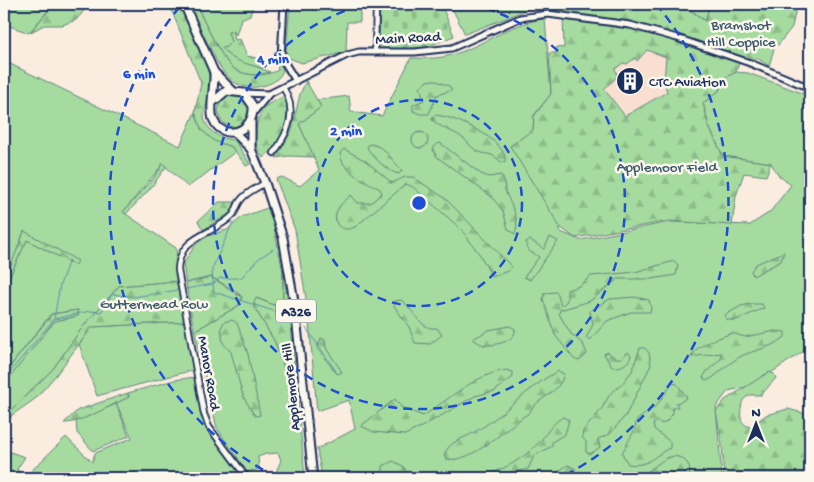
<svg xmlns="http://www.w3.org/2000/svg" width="814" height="482" viewBox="0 0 814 482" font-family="'Gochi Hand',sans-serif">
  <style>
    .built { fill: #f9dfcf }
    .green { fill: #a5db9e; stroke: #60857e }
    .forest { fill: url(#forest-firs); stroke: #60857e; fill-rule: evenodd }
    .cemetery { fill: url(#cemetery-stones); stroke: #60857e }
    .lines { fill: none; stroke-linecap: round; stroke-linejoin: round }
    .stream { stroke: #598cad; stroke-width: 1 }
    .minor-casing { stroke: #1b2f5e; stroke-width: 8 }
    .tertiary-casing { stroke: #1b2f5e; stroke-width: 9 }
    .primary-casing { stroke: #1b2f5e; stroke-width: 11 }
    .minor { stroke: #fbf7ec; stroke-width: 4.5 }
    .tertiary { stroke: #fbf7ec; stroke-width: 5 }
    .primary { stroke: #fbf7ec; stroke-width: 7 }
    .ring { fill: none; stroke: #1d4ed8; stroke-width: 2.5; stroke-dasharray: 9 6 }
    .labels { text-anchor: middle; stroke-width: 5; stroke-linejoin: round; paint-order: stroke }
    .shield { fill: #fbf7ec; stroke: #5e6b89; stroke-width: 1 }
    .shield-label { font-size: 14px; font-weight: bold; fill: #1b2f5e }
    .park-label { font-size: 15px; fill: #3e5a6e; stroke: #fbf7ec }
    .street-label { font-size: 15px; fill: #1b2f5e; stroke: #fbf7ec }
    .poi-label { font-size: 15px; fill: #1b2f5e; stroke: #fbf7ec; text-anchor: start }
    .centre { fill: #1d4ed8; stroke: #fbf7ec; stroke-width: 2.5 }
    .ring-label { font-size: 15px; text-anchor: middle; font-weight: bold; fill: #1d4ed8; stroke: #fbf7ec; stroke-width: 5; stroke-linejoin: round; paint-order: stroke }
  </style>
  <defs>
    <pattern id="forest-firs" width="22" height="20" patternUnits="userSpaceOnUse" patternTransform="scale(1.25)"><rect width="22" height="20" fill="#a5db9e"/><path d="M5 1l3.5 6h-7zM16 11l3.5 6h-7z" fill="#8dbc8a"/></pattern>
    <pattern id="cemetery-stones" width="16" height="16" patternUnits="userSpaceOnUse" patternTransform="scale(1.25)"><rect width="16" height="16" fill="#a5db9e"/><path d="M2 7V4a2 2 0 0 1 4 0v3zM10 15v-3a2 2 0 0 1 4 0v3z" fill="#8dbc8a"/></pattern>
  </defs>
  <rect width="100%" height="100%" fill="#faecdf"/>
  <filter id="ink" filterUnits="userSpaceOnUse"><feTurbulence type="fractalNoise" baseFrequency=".02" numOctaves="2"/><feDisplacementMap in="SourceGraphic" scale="10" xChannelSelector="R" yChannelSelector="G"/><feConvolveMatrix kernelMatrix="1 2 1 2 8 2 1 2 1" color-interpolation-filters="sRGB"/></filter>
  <g filter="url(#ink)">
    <path class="built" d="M647,50L666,57L664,81L667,92L626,116L604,89L618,76L615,69L623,63L635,58L637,60Z"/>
    <g class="green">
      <path d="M14,4H48L52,6L29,33L4,24V18Z"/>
      <path d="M196,4H254L250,15L241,19L236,35L233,30L231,42L226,47L222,48L245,62L270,72C258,76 243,76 233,68C221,58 202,18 196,4Z"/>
      <path d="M290,4H360V22H347L346,52L302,63L289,58L286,51Z"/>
      <path d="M450,4H544L543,8L529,9L465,34Z"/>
      <path d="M686,4H710L706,21L686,7Z"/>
      <path d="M545,19L551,94L534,115L533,130L561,232L580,240L670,222L750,225L770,212L791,185L778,175L771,163L723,156L709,127L703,103L719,91L722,79L736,72L748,73L810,96V347L751,386L728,391L716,407L722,478H322L317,449L355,429L349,400L317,411L308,311L295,230L276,179L282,177L300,186L319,170L299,124L321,107L317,100L349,96L351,112L382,116L411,58C421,58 433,59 443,57C480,50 506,23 545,19Z"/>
      <path d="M4,61L180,146L195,112C202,135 209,139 232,147L235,152L188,187L163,164L123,212L176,248L179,281L119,286L82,328L53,369L4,417V385L7,378L55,321L78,316V310L51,314L4,374V288L27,240L75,265L24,231L10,270L4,281Z"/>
      <path d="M270,207L283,272V309L257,298L253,305L275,342L288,379L296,381L305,478H270L275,475L281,460L278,453L266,454L258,457L259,469L247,472L217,428L194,331L238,306L242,297L237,292L211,277L186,283L183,264L196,244L207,236L227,230L242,217Z"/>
      <path d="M185,322L193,370L97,396L79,344L92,327Z"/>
      <path d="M195,377L201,417L245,478H24L66,437L92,462L95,453L132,438L116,403L129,397L128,393L174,380Z"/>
      <path d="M116,404L129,436L93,451L77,433L76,421Z"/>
    </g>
    <g class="forest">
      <path d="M48,4H90L76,20L62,25H44L29,33L52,7Z"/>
      <path d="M169,4H182C192,28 212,65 210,91C210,101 201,112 205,121C211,135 222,139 235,140L250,164L246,166L232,147L214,141L201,129L195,112L201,83Z"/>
      <path d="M189,4H196C202,18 222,60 233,68C241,74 251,75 260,75C265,74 274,73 278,70L274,52H277L283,71C278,80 272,84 262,86C234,93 221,71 211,50C203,34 195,20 189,4Z"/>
      <path d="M544,4L587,6L659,4L686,7L705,21L710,4H748L765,11L768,4H797L792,27L778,45H775L769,66L757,58L739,63L736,72L722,79L719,91L703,103L709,127L723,156L771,163L766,176L744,173L736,196L732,225L669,221L575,238L560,227L510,146L533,130L534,116L551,94L549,53H556L557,47L564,48L563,17L585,18L540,12ZM647,50L666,57L664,81L667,92L625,116L604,89L618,76L615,69L623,63L627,64L635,58L637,61Z"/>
      <path d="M233,30L235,40L240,39L247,56L261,59L264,62L262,68C248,64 230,61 222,48L226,47L231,42L228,32Z"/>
      <path d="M434,80L449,86L452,90L437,95L429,114H420L413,111V105L424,100L420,87L427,81Z"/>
      <path d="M306,81L321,107L299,124L314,157L288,156L276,158L292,130L300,94Z"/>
      <circle cx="234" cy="111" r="16"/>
      <path d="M285,96C292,117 281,144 263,158C252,145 254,122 264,108C268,103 279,99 285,96Z"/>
      <path d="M434,115C452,115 509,140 505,162H501C490,151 488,156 477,151C471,148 468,142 463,138C453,131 441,128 432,120Z"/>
      <circle cx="420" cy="140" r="8"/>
      <path d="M440,143L481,174L489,177L501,175C505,179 504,185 505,190C510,205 521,218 515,234L508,229L503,211L492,197L437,157L433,150L435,145Z"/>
      <path d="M369,144C386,145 391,161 402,170L399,174C388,172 373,157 367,148Z"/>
      <path d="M344,149L366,161L392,183L405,177H413L446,199L511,266L508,271L492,277L480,255L461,229L413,187L406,184L355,227C339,234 330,221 339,207C342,203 347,199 351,195L358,203H371L382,193L380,189C365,180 342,173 340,153Z"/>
      <path d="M163,163L166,167L149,190L126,214L123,212L153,179Z"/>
      <path d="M219,202H235L232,212L203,230L198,221Z"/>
      <path d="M24,231L78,261L75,265L27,240L4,288C4,278 20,245 24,231Z"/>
      <path d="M550,237L558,241L530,280L524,277L539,257C532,252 526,252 526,242L530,240L544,249Z"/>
      <path d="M784,252L781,261L753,276L751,271L756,264Z"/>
      <path d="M674,261L678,265L676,275L651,279H618L590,301L560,310L559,314L571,334L583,344L587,354L579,361L574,359L555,335L543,299L544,293L557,292L561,306L567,301V290L579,286L591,276L635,272Z"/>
      <path d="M283,272L290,313L296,381L288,379L275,342L253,305L256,298L283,309Z"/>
      <path d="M211,277L242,297L238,306L194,331L186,283Z"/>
      <path d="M179,281L185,322L92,327L56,375L35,399L12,415L4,430V417L53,369L82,328L119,286Z"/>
      <path d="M634,297L649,300L651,308L650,312H631L607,321L590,340L586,338L593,324L590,311L610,299Z"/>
      <path d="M401,300C414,308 419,331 437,328L442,335L430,344L415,343L409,327L394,306L395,301Z"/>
      <path d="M750,304H762L764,308L734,321L726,319L725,315L741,306Z"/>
      <path d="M78,310V316L54,321L4,385V374L52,314Z"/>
      <path d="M232,320L237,323L248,354L260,415L255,416L243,396L231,352L223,343L221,328L224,322Z"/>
      <path d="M510,326L515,329C517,341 494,346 484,345C480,344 476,341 473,339L489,330Z"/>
      <path d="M775,331L785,332V337C768,351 746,350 732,362C723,368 717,376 707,381L703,378L707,371L721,359V353L691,357C696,344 720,338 732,333L745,337Z"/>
      <path d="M321,338L325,340L326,348L342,372L337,374L317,348Z"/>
      <path d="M640,348H645L649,353L651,365L626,415L610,434L598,439L600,447L590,454L586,452V442L582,437L583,431L601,410L610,394L622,384L632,371Z"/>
      <path d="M608,352L615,358H621L628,352L631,355C629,364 621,368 612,367L604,354Z"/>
      <path d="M506,370L513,372V377L495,391L475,396L425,425L405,435L374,432L361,426L395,399L401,407L423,416C448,400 476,374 506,370Z"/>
      <path d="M558,371L564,374C560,394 538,396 529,413C506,427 473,464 446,459L444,455C450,441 460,440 473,433C504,416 526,388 558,371Z"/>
      <path d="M769,372L774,374L776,378L761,395H749L743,400C739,412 738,428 755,427L758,421L766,415L788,409L810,415V478H724L722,446L716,411L725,400Z"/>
      <path d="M676,383L687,397L681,402L676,403L678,407L672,408L673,413L667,421L662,424L658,421L653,424L654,429L670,442V448C652,456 650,467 628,464L622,453L634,431L637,420L656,406L671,385Z"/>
      <path d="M128,393L129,397C113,404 79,424 64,423L78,410Z"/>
      <path d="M563,417L569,420L565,434L552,442V446L534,456L528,469L510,473L500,478H472C498,474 525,459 542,439C549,430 553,423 563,417Z"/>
      <path d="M4,450L25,457L17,469L24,478H4Z"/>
      <path d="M674,456C685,458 690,463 690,474L687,478H639L666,458Z"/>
      <path d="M393,461L403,466L410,478H383V466Z"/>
      <path d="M568,465L576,469L568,478H548Z"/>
    </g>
    <path class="cemetery" d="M380,4H441L454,36L424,48L379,49Z"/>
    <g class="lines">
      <g class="stream">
        <path d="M553,9L556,4"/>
        <path d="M213,283L212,269L233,222"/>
        <path d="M213,284L220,278H241L258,259L273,249"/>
        <path d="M186,289L213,284L214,292L283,314"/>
        <path d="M54,319L60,285L69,260"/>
        <path d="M306,328L336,371"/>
        <path d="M4,379L54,319L90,311L101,312L112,294L133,297L179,290"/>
        <path d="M694,475L698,478"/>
      </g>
      <g class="minor-casing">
        <g id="minor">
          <path d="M375,52L376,4"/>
          <path d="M274,153C289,131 298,111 283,87"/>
          <path d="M247,478L209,427L204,414L178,270C179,234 213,236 233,215C236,211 237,205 240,201C246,192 257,188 265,183"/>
        </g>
      </g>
      <g class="tertiary-casing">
        <g id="tertiary">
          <path d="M284,4L281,57L296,81"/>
          <path d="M244,93L269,94L347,55L359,52H415L452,48L520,18L548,14L630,25L677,38L750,63L810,88"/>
          <path d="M254,112L269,94"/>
        </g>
      </g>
      <g class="primary-casing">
        <g id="primary">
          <path d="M184,4L214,72L232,90"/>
          <path d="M213,102L226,91L244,93L253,106C255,132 223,143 213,119C209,108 215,86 214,72"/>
          <path d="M251,122V149L265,183L283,238L295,307L313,478"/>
          <path d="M234,132L251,149"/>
        </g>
      </g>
      <use href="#minor" class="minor"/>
      <use href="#tertiary" class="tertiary"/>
      <use href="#primary" class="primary"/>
    </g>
  </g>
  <g class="ring">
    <circle cx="419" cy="203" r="103"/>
    <path d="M472 4A206 206 0 1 1 366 4"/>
    <path d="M276 477A309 309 0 0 1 182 4M656 4A309 309 0 0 1 562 477"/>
  </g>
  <defs>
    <g id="building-disc" transform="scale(1.4375)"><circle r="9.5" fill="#1b2f5e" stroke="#fbf7ec"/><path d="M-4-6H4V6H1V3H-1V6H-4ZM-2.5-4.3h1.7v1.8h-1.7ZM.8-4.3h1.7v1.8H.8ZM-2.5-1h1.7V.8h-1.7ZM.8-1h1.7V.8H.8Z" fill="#fff"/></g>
  </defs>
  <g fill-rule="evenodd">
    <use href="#building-disc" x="630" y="81"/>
  </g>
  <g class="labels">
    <rect class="shield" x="276" y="299.5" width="40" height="23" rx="4"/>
    <g class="shield-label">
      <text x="296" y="316">A326</text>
    </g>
    <g class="park-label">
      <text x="741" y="29">Bramshot<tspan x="741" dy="17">Hill Coppice</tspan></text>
      <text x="667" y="171">Applemoor Field</text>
      <text x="154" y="308">Guttermead Row</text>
    </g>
    <g class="street-label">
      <text transform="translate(408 37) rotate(-3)" y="5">Main Road</text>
      <text transform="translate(210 373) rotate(80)" y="5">Manor Road</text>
      <text transform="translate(290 387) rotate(-96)" y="5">Applemore Hill</text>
    </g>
    <g class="poi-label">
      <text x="649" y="86">CTC Aviation</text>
    </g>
  </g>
  <circle cx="419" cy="203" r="8" class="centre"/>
  <g class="ring-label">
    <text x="273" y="63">4 min</text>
    <text x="139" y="78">6 min</text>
    <text x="346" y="135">2 min</text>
  </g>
  <rect width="814" height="482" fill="none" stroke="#fbf7ec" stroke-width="20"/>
  <rect x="10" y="10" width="794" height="462" fill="none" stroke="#1b2f5e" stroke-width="2" filter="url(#ink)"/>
  <g transform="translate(756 424)" stroke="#fbf7ec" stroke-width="4" paint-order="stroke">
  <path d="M0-4L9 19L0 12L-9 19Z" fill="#1b2f5e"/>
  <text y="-8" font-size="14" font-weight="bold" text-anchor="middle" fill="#1b2f5e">N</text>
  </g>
</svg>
